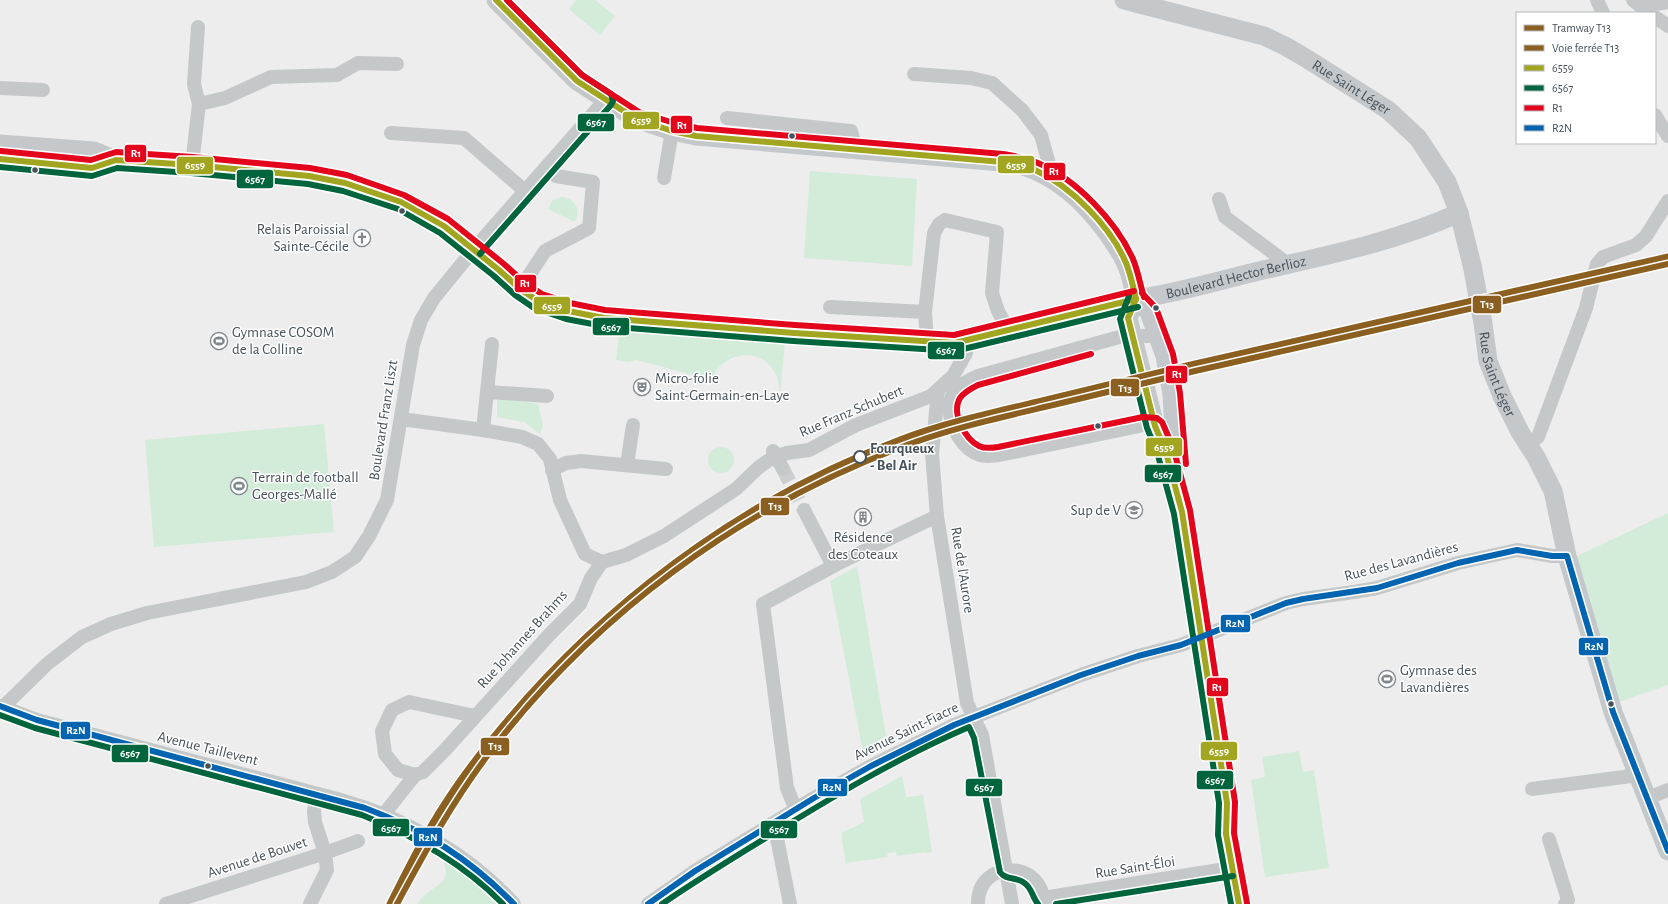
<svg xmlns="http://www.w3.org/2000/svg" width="1668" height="904" viewBox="0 0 1668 904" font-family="'Alegreya Sans',sans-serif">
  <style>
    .green { fill: #d2ecd9 }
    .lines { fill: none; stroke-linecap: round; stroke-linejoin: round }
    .street-tunnel { stroke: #cccecf; stroke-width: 14; stroke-dasharray: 14 7; stroke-linecap: butt }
    .street { stroke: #c5c8c9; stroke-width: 14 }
    .secondary { stroke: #c5c8cb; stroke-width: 19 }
    .bus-1-casing { stroke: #fff; stroke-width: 9 }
    .bus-2-casing { stroke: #fff; stroke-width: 9 }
    .bus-3-casing { stroke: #fff; stroke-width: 9 }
    .bus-4-casing { stroke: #fff; stroke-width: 9 }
    .bus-1 { stroke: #a1a51f; stroke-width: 6 }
    .bus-2 { stroke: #00643c; stroke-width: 6 }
    .bus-3 { stroke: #e3051c; stroke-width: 6 }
    .bus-4 { stroke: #0064b0; stroke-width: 6 }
    .rail-1-casing { stroke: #fff; stroke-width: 10 }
    .rail-1 { stroke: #8a5f20; stroke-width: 7 }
    .tram-1-casing { stroke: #fff; stroke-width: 9 }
    .tram-1 { stroke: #8a5f20; stroke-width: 6 }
    .bus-dot { fill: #465159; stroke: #fff; stroke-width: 1.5 }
    .stop-dot { fill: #fff; stroke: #465159; stroke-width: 2 }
    .labels { text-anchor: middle; stroke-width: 3; stroke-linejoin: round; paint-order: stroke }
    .street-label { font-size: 15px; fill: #465159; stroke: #fff }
    .poi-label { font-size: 15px; fill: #465159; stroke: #fff; text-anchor: start }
    .stop-label { font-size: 15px; font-weight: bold; fill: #465159; stroke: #fff; text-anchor: start }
    .line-badge { stroke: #fff; stroke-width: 1.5 }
    .badge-label { font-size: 11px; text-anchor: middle; font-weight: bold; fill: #fff }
  </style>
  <rect width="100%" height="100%" fill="#eeeded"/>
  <g class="green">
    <path d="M576,0H595L615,16L600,35L569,9Z"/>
    <path d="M810,171L917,179L912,266L804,258Z"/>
    <path d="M562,197C575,198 581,210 575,222L548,209L553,200Z"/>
    <path d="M620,328L701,337L785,342L780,397C780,389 779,380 775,373C760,345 725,352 712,377H700L637,360L628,362L616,360Z"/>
    <path d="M497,397L538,404L543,426L540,434L524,422L497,417Z"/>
    <path d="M324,424L334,532L154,547L145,440Z"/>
    <circle cx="721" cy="460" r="13"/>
    <path d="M1668,513V685L1619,702L1575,557Z"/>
    <path d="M857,566L886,736L863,752L830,581Z"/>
    <path d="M1299,751L1303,772L1314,770L1329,868L1265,877L1251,780L1265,777L1262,757Z"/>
    <path d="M902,776L906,797L923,795L932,852L925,853V852L897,856L896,852L887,853L888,857L847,863L846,865L841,833L864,822L860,799Z"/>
    <path d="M443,857L489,892L501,904H418C428,884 456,888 442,858Z"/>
  </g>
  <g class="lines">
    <path class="street-tunnel" d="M783,469L804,510"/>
    <g class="street">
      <path d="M1597,0L1603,13"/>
      <path d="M1633,0L1649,13"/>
      <path d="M1655,17L1668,26"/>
      <path d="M914,74L971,78L992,83L1022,110L1041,135L1054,182"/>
      <path d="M0,88L43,90"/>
      <path d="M199,104L225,98L271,77L337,75L358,63L397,64"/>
      <path d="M1655,115L1668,136"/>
      <path d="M727,118L851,131L856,149"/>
      <path d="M391,133L464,138L525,191"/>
      <path d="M192,165L199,104L194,84L198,27"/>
      <path d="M664,178L672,131"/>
      <path d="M1219,199L1225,217L1284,261L1285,266"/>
      <path d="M520,289L545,251L589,228L593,182L556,176L547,166"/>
      <path d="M830,307L925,312"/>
      <path d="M1158,336H1123L978,376C969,380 957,386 952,396C944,415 958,444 975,453C982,457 990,456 999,455L1144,425L1163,428"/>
      <path d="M927,342L925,312L934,233L939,224L945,220L997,232L992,293L998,311L1008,330"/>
      <path d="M938,391L932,454L937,516L967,703L982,735L1012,904"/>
      <path d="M488,392L547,396"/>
      <path d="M401,419L483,430L522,437L538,444L550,459L560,500L585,554L602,562"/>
      <path d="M483,430L492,344"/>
      <path d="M1528,444L1538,437L1586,308L1597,264L1603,257L1636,245L1646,236L1668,201"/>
      <path d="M773,451L783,469"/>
      <path d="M627,465L633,425"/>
      <path d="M552,470L566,463L581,461L666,469"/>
      <path d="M804,510L833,566"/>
      <path d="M602,562L626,555L664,536L736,489L759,467L772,458L787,453L809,450L856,425L931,396L953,376L966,353L968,340"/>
      <path d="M0,706L37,720L341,800C405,818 469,854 514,904"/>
      <path d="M0,710L47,664L82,637L111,624L147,613L306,582L332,572L355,557L369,536L387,500L413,345L421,320L434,298L474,249L605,100"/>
      <path d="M475,716L409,702L392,710L382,731L385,754L398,770L415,775L423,772L445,750L549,635L580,604L591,578L602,562"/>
      <path d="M1532,789L1639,775"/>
      <path d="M1648,798L1668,790"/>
      <path d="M796,810L787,788L763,604L837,564L937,516"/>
      <path d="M384,814L415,775"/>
      <path d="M774,823L790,904"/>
      <path d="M1549,839L1568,900L1565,904"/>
      <path d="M1043,898L1232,868"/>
      <path d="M166,904L325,853L358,841"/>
      <path d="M310,904L327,870L325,853L315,822L314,811L317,794"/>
      <path d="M648,904L695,871L814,798L871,766L954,725L1081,675L1138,656L1181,645L1286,603L1303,599L1354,592L1377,588L1458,563L1517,550L1552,556H1567"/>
      <path d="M978,904C977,858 1045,860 1043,904"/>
    </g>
    <g class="secondary">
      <path d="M496,0L577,81L636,119L672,131L696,136L1002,162C1008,163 1016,164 1023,166C1058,177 1087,205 1108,234C1115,245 1124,256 1128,269C1132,278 1133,289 1136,299"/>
      <path id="s1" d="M1124,0L1264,36L1285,46L1304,57L1388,110L1418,138L1447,182L1459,213L1472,265L1483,323L1488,361L1502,396L1520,432L1536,457L1553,491L1567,556L1613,712L1668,851"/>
      <path d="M1639,0L1651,2L1665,0"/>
      <path id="s2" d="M0,144L94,151L116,160L192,165L309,176L345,183L372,191L401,202L444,226L499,270L520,289L538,301L568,311L604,318L636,321L922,342L955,343L1136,299C1179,293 1221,280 1263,270C1329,255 1397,241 1459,213"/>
      <path d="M0,159L92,168L116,160"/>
      <path d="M1136,299L1128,318L1155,426L1165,449L1182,512L1224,784L1227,803L1226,834L1239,904"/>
      <path d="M1136,299L1149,312L1165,356L1172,394L1174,431L1178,463"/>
    </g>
    <g class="bus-1-casing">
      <g id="bus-1">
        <path d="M496,0L577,81L636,119L672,131L696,136L1002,162C1013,164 1024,166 1035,170C1071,186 1111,227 1126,263C1131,275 1133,287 1136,299"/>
        <path d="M0,159L92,168L116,160L192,165L309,176L345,183L401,202L444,226L499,270L520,289L538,301L568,311L604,318L794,333L955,343L1136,299"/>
        <path d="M1136,299L1128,318L1155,426L1165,449L1182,512L1227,803L1226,834L1239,904"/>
      </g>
    </g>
    <g class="bus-2-casing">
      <g id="bus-2">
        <path d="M0,167L92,176L117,168L191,173L308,184L343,191L398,209L440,233L494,276L515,295L534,308L566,319L603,326L793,341L955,351L1138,307"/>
        <path d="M480,254L611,105L613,101L611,94L582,75L507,0"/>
        <path d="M1129,296L1120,319L1147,428L1157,452L1174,514L1219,803L1218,835L1231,904"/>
        <path d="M0,715L35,728L362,815C415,836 463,863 503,904"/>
        <path d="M662,904C697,880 733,858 769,836C834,796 899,757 969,727L974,738L1000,872C1005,880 1016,877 1023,882C1032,887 1032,897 1038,904"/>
        <path d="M1056,904L1233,876"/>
      </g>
    </g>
    <g class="bus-3-casing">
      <g id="bus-3">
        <path d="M507,0L582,75L639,112L674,123L697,128L1003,154C1015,156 1026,158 1038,163C1076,179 1116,221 1133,259C1138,271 1140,284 1144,297"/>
        <path d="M1,151L91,160L116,152L193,157L310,168L347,175L404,195L448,219L504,264L525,283L542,294L570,303L605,310L795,325L954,335L1134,291"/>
        <path d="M1142,293L1156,308L1173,354L1180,393L1186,464"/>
        <path d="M1091,354L978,385C972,388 964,392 960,398C951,413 965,439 979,446C985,449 992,448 998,447L1143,417L1157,418L1162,422L1173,447L1190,510L1235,802L1234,833L1247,903"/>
      </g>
    </g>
    <g class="bus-4-casing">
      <g id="bus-4">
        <path d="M0,706L37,720L365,808C424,830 470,859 514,904"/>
        <path d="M648,904L695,871L814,798L871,766L954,725L1081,675L1138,656L1181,645L1286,603L1303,599L1377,588L1458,563L1517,550L1552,556H1567L1613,712L1668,851"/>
      </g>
    </g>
    <use href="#bus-1" class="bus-1"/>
    <use href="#bus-2" class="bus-2"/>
    <use href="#bus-3" class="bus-3"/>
    <use href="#bus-4" class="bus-4"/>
    <g class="rail-1-casing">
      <path id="rail-1" d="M390,904C408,868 426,832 448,799C471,763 499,730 527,698C629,584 756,494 900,440C945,423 991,413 1038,402C1089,390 1140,377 1191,365C1350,328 1509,293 1668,257"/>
    </g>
    <use href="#rail-1" class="rail-1"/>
    <g class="tram-1-casing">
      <path id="tram-1" d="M397,904C425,852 454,799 491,751C596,614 737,510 899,448C948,429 998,418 1049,406C1098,394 1146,383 1195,371C1352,334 1510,299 1668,264"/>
    </g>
    <use href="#tram-1" class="tram-1"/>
  </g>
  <defs>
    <g id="church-ring" transform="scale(0.9)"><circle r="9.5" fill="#fff" stroke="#81888d" stroke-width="1.5"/><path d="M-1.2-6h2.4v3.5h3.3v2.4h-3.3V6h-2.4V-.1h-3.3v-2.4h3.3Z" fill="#81888d"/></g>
    <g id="stadium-ring" transform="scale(0.9)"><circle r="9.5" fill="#fff" stroke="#81888d" stroke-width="1.5"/><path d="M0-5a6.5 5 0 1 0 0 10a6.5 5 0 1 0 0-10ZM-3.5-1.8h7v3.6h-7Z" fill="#81888d"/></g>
    <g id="theatre-ring" transform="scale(0.9)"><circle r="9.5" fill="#fff" stroke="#81888d" stroke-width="1.5"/><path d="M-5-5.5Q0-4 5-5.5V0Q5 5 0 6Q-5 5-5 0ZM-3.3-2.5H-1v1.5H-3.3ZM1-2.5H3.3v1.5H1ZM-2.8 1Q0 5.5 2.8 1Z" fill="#81888d"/></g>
    <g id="university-ring" transform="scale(0.9)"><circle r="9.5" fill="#fff" stroke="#81888d" stroke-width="1.5"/><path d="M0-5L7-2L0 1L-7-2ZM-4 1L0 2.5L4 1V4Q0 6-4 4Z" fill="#81888d"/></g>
    <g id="building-ring" transform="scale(0.9)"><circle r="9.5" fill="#fff" stroke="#81888d" stroke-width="1.5"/><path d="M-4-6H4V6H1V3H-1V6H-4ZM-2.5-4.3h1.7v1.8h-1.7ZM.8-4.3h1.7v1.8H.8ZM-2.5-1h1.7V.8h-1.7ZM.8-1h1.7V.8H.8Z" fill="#81888d"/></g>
  </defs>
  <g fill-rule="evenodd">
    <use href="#church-ring" x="362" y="238"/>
    <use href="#stadium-ring" x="219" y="341"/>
    <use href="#theatre-ring" x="642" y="387"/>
    <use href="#stadium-ring" x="239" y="486"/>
    <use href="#university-ring" x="1134" y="510"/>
    <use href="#building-ring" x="863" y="517"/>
    <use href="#stadium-ring" x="1387" y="679"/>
  </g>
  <g class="bus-dot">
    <circle cx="792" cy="136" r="3.5"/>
    <circle cx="35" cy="170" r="3.5"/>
    <circle cx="402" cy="211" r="3.5"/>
    <circle cx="1156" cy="308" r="3.5"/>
    <circle cx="1098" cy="426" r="3.5"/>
    <circle cx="1611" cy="704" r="3.5"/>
    <circle cx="208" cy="766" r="3.5"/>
  </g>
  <circle class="stop-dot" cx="860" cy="457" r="6"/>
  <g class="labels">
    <g class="street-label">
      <text dy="5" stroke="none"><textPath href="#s1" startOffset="246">Rue Saint Léger</textPath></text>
      <text dy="5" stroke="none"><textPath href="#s2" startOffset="1286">Boulevard Hector Berlioz</textPath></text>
      <text dy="5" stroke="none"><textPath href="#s1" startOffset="582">Rue Saint Léger</textPath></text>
      <text transform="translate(851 411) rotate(-23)" y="5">Rue Franz Schubert</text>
      <text transform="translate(383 420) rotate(-81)" y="5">Boulevard Franz Liszt</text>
      <text transform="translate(1401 561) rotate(-15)" y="5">Rue des Lavandières</text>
      <text transform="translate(963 570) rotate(81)" y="5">Rue de l'Aurore</text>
      <text transform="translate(522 639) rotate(-48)" y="5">Rue Johannes Brahms</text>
      <text transform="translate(906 731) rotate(-26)" y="5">Avenue Saint-Fiacre</text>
      <text transform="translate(208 748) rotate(14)" y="5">Avenue Taillevent</text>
      <text transform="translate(257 857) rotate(-18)" y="5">Avenue de Bouvet</text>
      <text transform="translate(1135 867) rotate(-9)" y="5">Rue Saint-Éloi</text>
    </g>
    <g class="poi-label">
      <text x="349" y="234" text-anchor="end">Relais Paroissial<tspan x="349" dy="17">Sainte-Cécile</tspan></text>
      <text x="232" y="337">Gymnase COSOM<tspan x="232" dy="17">de la Colline</tspan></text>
      <text x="655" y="383">Micro-folie<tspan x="655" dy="17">Saint-Germain-en-Laye</tspan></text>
      <text x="252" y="482">Terrain de football<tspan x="252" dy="17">Georges-Mallé</tspan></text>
      <text x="1121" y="515" text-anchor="end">Sup de V</text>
      <text x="863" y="542" text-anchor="middle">Résidence<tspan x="863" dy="17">des Coteaux</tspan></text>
      <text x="1400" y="675">Gymnase des<tspan x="1400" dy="17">Lavandières</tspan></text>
    </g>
    <g class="stop-label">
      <text x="870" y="453">Fourqueux<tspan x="870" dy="17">- Bel Air</tspan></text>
    </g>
  </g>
  <g class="line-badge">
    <rect x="622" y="111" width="38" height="19" rx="4" fill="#a1a51f"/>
    <rect x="577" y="113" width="38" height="19" rx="4" fill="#00643c"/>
    <rect x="670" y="115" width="23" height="19" rx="4" fill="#e3051c"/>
    <rect x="124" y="144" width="23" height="19" rx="4" fill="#e3051c"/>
    <rect x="997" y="155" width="38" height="19" rx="4" fill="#a1a51f"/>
    <rect x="176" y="156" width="38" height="19" rx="4" fill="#a1a51f"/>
    <rect x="1043" y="162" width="23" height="19" rx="4" fill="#e3051c"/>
    <rect x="236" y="169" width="38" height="20" rx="4" fill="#00643c"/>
    <rect x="514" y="274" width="23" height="19" rx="4" fill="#e3051c"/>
    <rect x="1472" y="295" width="30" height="19" rx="4" fill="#8a5f20"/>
    <rect x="533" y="296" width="38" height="19" rx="4" fill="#a1a51f"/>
    <rect x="592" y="317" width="38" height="19" rx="4" fill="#00643c"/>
    <rect x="927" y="341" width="38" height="19" rx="4" fill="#00643c"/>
    <rect x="1165" y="365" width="23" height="19" rx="4" fill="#e3051c"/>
    <rect x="1110" y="378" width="30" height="19" rx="4" fill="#8a5f20"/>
    <rect x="1145" y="437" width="38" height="20" rx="4" fill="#a1a51f"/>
    <rect x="1144" y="464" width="38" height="19" rx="4" fill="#00643c"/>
    <rect x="760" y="497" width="30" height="19" rx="4" fill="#8a5f20"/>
    <rect x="1220" y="614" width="31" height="19" rx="4" fill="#0064b0"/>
    <rect x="1578" y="637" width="31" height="19" rx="4" fill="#0064b0"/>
    <rect x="1206" y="677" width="23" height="20" rx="4" fill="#e3051c"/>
    <rect x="60" y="721" width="31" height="19" rx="4" fill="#0064b0"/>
    <rect x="480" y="737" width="30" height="19" rx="4" fill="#8a5f20"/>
    <rect x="1200" y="741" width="38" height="20" rx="4" fill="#a1a51f"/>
    <rect x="111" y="744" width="38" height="19" rx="4" fill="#00643c"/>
    <rect x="1196" y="770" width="38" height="20" rx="4" fill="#00643c"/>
    <rect x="965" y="778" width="38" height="19" rx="4" fill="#00643c"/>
    <rect x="817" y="778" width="31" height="19" rx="4" fill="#0064b0"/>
    <rect x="372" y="818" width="38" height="19" rx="4" fill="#00643c"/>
    <rect x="760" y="820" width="38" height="19" rx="4" fill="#00643c"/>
    <rect x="413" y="827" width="30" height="20" rx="4" fill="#0064b0"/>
  </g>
  <g class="badge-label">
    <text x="641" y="124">6559</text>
    <text x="596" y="126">6567</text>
    <text x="682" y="129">R1</text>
    <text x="136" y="157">R1</text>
    <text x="1016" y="169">6559</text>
    <text x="195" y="169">6559</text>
    <text x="1054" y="175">R1</text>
    <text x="255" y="183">6567</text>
    <text x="525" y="287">R1</text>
    <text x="1487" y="308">T13</text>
    <text x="552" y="310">6559</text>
    <text x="611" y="331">6567</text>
    <text x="946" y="354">6567</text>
    <text x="1177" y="378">R1</text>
    <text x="1125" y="392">T13</text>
    <text x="1164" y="451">6559</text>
    <text x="1163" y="478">6567</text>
    <text x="775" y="510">T13</text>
    <text x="1235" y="627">R2N</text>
    <text x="1594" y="650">R2N</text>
    <text x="1217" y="691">R1</text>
    <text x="76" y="734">R2N</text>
    <text x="495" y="750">T13</text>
    <text x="1219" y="755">6559</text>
    <text x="130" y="757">6567</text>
    <text x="1215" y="784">6567</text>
    <text x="984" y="791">6567</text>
    <text x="832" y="791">R2N</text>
    <text x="391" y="832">6567</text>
    <text x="779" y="833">6567</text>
    <text x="428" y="841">R2N</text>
  </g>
  <rect x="1516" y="12" width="140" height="132" fill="#ffffff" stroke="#b5b9bd"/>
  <rect x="1524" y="25" width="20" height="6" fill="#8a5f20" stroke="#b5b9bd"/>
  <text x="1552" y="32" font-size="12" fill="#465159">Tramway T13</text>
  <rect x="1524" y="45" width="20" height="6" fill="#8a5f20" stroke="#b5b9bd"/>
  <text x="1552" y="52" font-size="12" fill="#465159">Voie ferrée T13</text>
  <rect x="1524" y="65" width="20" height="6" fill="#a1a51f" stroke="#b5b9bd"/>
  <text x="1552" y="72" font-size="12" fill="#465159">6559</text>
  <rect x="1524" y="85" width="20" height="6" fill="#00643c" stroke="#b5b9bd"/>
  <text x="1552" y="92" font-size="12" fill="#465159">6567</text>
  <rect x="1524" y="105" width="20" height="6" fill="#e3051c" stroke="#b5b9bd"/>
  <text x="1552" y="112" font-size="12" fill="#465159">R1</text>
  <rect x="1524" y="125" width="20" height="6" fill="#0064b0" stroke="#b5b9bd"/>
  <text x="1552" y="132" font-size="12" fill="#465159">R2N</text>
</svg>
